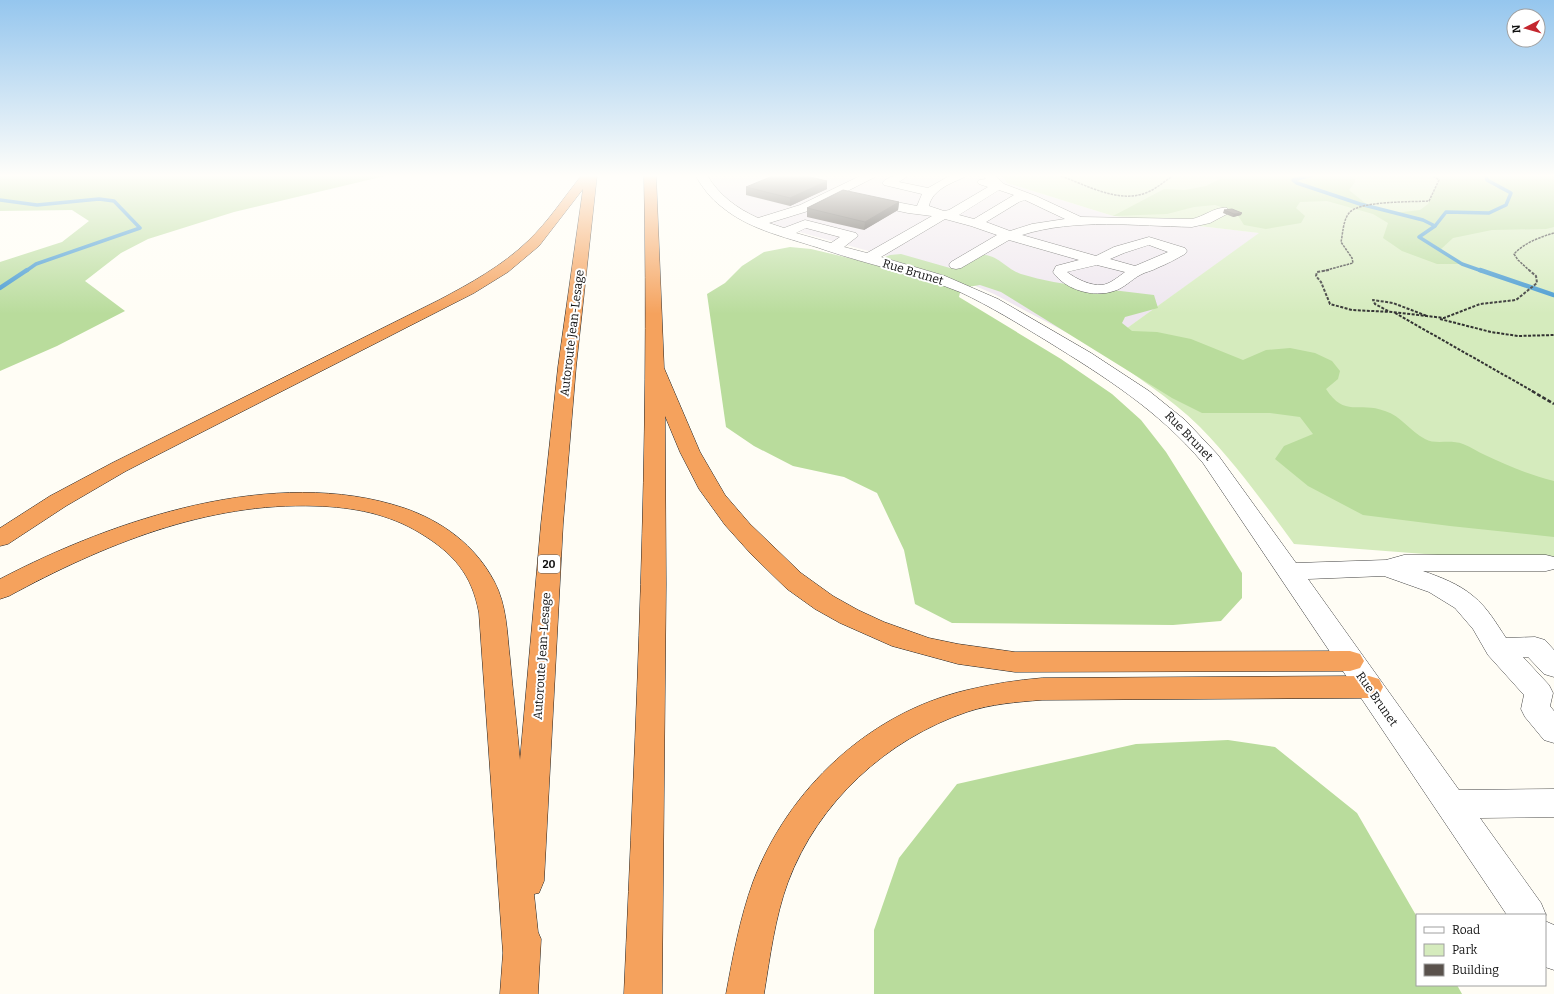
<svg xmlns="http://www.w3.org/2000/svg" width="1554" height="994" viewBox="0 0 1554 994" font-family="Bitter,serif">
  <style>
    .industrial { fill: #eee6ef }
    .green { fill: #d5ebbd }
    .forest { fill: #b9dc9c }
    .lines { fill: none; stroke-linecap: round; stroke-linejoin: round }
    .stream-far1 { stroke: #3f96cf; stroke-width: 3.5 }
    .stream { stroke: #3f96cf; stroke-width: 4.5 }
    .minor-casing { stroke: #444; stroke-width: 1 }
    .highway-casing { stroke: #222; stroke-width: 1 }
    .path-far2 { stroke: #333; stroke-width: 1.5; stroke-dasharray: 2.5 1; stroke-linecap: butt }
    .path-far1 { stroke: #333; stroke-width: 2; stroke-dasharray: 3 1.5; stroke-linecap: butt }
    .path { stroke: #333; stroke-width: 2.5; stroke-dasharray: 4 2; stroke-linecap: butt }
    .minor { fill: #fff; fill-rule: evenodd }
    .highway { fill: #f5a25d; fill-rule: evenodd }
    .wall { fill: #4d4742 }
    .shaded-wall { fill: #3f3936 }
    .building { fill: #5a524d; stroke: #3f3936 }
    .labels { text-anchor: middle; stroke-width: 4; stroke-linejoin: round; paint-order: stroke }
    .shield { fill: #fff; stroke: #585858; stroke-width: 1 }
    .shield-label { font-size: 11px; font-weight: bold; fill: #111 }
    .street-label { font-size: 12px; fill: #111; stroke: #fff }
  </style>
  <rect width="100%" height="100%" fill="#fffdf5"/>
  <path class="industrial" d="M710,175H1002L1007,183L1113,216L1260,233L1098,349L994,294L938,270L781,227L746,213L723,197L711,179Z"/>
  <path class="green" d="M1002,175H1554V564L1294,544C1264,503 1235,463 1200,427C1170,397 1132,374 1098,349L1259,233L1113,216L1007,183Z"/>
  <g class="forest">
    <path d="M0,175H389L234,212L148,239L121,253L85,281L125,311L57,346L0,371V262L62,242L89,221L72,210L0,211Z"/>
    <path d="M1214,175H1354L1355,182L1349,190L1370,207L1394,213L1420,210L1428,204L1439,180L1432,175H1554V227L1546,229L1492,230L1453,238L1440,250L1462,264H1437L1402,251L1383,238L1388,223L1373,214L1327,201L1300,202L1296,208L1305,216L1301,223L1266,229L1244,225L1235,211L1215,205L1194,207L1167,214L1113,216L1164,189L1185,190L1206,186L1220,179Z"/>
    <path d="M790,247L811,249L870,263L890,255L901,254L950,268C958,264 969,256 978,255C996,252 1006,269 1021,274C1064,287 1110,289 1154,295L1158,308L1125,317L1122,323L1132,331L1157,332L1191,339L1243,360L1266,350L1290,348L1315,353L1332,361L1340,371L1338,379L1326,389C1345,418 1358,401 1385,411C1401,416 1410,431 1425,439C1435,445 1450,439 1463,444C1471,447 1478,452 1485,455C1508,466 1530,475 1554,481V537L1450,526L1363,515L1308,486L1275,459L1284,446L1313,434L1300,417L1270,413H1202L1172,398L1001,292L980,285L961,288L959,297L1061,359L1112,394L1141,420L1166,452L1242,573V598L1221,621L1173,625L952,623L915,604L904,550L877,493L844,477L793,466L754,446L726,427L707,294L725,283L742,266L764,252Z"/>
    <path d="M1228,740L1275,747L1357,813L1417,917V985H1457L1462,994H874V930L899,858L957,784L1136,744Z"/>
  </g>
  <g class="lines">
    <g class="stream-far1">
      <path d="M1312,175L1293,180L1297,183L1360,204L1423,220L1435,226L1419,237L1462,264L1482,271"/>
      <path d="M0,200L37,205L99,199L114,201L140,228L36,264L26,271"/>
      <path d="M1435,226L1446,212L1489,213L1506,205L1511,193L1487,180L1486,175"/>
    </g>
    <g class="stream">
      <path d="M1480,270L1554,295"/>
      <path d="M0,288L27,270"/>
    </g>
    <g class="minor-casing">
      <g id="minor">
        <path d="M695,175H707C719,195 736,208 758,218L800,205L862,175H877L875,177L808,211L769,223L784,228L805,220L856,233L858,236L844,247L867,253L932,216L908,213L866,204L864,201L866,198L870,197L917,206L922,194L884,185L882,183C889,175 899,175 909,175L899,182L928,188L951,175H967L965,177C951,183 932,190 929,206L944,211L949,210L988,187L979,184L977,182L979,180L986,179L982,175H995L1004,184L1036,196L1081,217L1192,219C1203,217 1216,206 1227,208L1229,211L1227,214L1210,223L1192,227C1136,226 1076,218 1022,235L1096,256L1114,247L1149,237L1185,248L1187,251L1185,254C1176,259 1167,264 1157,268C1152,271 1145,272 1140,275C1131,280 1124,288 1114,291C1094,298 1065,290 1053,272L1056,266L1079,260L1009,240L961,268L956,269L951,268L949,265L951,262L997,235L971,226L945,219L881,257L945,276L998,299L1091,353L1149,391L1185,420L1218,455L1296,563L1386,560L1404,555H1546L1554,557V569L1546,571H1423C1440,577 1459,584 1473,596C1487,607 1496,623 1506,638L1535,637L1545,640L1554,650V677L1544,674L1528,657H1523L1549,685L1553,693L1550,706L1554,711V743L1544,740L1525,717L1521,709L1524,695L1488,655L1473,629L1455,608L1429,592L1384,576L1308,579L1459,790L1554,789V817L1480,818L1541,903L1546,915L1545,917V915H1507L1203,463C1158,410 1105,377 1047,341C1019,324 990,306 960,292C916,274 869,265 825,250C790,238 751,231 722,207C710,198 703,188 695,175ZM999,190L1014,195L974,219L959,215ZM1025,200L1065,219L1032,224L1010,231L986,222L1019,202ZM806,228L840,237L831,243L796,233ZM1149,245L1168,252L1135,266L1110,259L1124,253ZM1097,265L1125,272C1118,277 1110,284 1102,285C1091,286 1076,279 1067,272Z"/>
        <path d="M1545,921L1554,925V970L1545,967Z"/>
      </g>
    </g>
    <g class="highway-casing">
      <g id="highway">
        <path d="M582,175H597L576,367L563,524L544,881L539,893L534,894L538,932L541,939L538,994H500L503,953L479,613C472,574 453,553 420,533C389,514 353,507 316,506C207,502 103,545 9,596L0,599V579C115,519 275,465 404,508C442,521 475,545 494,581C507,605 507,633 510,659C513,692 517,726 520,760L541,524L558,367L583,189L539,246L508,272L474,293L126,471L66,506L8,544L0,546V528L50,496L112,463L439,300C471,283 502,266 528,241C549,221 564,197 582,175Z"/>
        <path d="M644,175H656L664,368L700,452L725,495L750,524L801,573L833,596L858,610L884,622L929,638L958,644L1015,652L1350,651L1360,654L1364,661L1360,668L1350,671L1015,672L958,664L892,646L840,623L815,609L787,589L751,554L725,525L699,489L680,452L665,416L666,584L662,994H624C636,720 650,449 644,175Z"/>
        <path d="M1369,676L1379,679L1383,687L1379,695L1369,698L1042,700C1017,702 991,704 967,712C887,739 818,802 788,882C775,917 770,957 764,994H726C733,956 740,918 753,882C788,789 869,713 967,690C992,684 1017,680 1042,678Z"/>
      </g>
    </g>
    <g class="path-far2">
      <path d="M1058,175C1085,184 1119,205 1148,192C1157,188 1165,181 1174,175"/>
      <path d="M1323,271L1353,263L1352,258L1341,242C1343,233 1343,219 1350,212C1360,201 1412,202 1429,201L1439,180L1432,175"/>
      <path d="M1530,271L1518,260L1514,254C1524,243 1540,237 1554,233"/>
    </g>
    <g class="path-far1">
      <path d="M1329,270L1317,272L1316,276L1321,282L1330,304L1352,310L1392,312L1444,318L1480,304L1516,300L1537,283L1536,276L1529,270"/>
      <path d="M1388,311L1375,304L1373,300L1393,303L1427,316"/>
      <path d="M1395,313L1534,392"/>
      <path d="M1440,319L1491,332L1518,336L1554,335"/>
    </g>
    <path class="path" d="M1532,391L1554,404"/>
    <use href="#minor" class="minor"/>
    <use href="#highway" class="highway"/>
  </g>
  <g class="wall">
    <path d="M827,181V189L790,206L746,195V187Z"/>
    <path d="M899,202L898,210L864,230L807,217V208Z"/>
    <path d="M1224,210L1241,215L1233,217L1223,213Z"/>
  </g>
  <g class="shaded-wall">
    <path d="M827,181V189L790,206V198Z"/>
    <path d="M899,202L898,210L864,230L865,222Z"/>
    <path d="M1242,213L1241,215L1233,217L1234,214Z"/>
  </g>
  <g class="building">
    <path d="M775,175H802L827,181L790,198L746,187Z"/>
    <path d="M843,190L899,202L865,222L807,208Z"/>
    <path d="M1232,209L1242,213L1234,214L1224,210Z"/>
  </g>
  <linearGradient id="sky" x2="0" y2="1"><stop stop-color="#95c6ee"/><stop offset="0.56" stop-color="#fffefa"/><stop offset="1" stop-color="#fffefa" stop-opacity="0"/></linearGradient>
  <rect width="1554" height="314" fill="url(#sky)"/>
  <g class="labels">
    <rect class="shield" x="538" y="555" width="22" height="18" rx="3"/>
    <g class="shield-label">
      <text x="549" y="568">20</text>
    </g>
    <g class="street-label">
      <text transform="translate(913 272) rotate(17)" y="4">Rue Brunet</text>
      <text transform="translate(572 333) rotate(-83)" y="4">Autoroute Jean-Lesage</text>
      <text transform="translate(1189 436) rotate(46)" y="4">Rue Brunet</text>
      <text transform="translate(542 656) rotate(-86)" y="4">Autoroute Jean-Lesage</text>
      <text transform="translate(1377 699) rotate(55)" y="4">Rue Brunet</text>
    </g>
  </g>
  <rect x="1416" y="914" width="130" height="72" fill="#ffffff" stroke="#a0a0a0"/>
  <rect x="1424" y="927" width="20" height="6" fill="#ffffff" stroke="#a0a0a0"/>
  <text x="1452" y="934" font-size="12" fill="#111111">Road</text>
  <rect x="1424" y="944" width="20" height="12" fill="#d5ebbd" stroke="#a0a0a0"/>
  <text x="1452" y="954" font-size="12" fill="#111111">Park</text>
  <rect x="1424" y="964" width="20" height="12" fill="#5a524d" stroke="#a0a0a0"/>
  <text x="1452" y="974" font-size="12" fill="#111111">Building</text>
  <g transform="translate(1526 28) rotate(264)"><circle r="19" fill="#ffffff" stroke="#a0a0a0"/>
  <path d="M0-3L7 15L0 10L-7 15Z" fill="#c4262e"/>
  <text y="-6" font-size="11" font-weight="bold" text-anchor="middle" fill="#111111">N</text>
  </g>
</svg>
